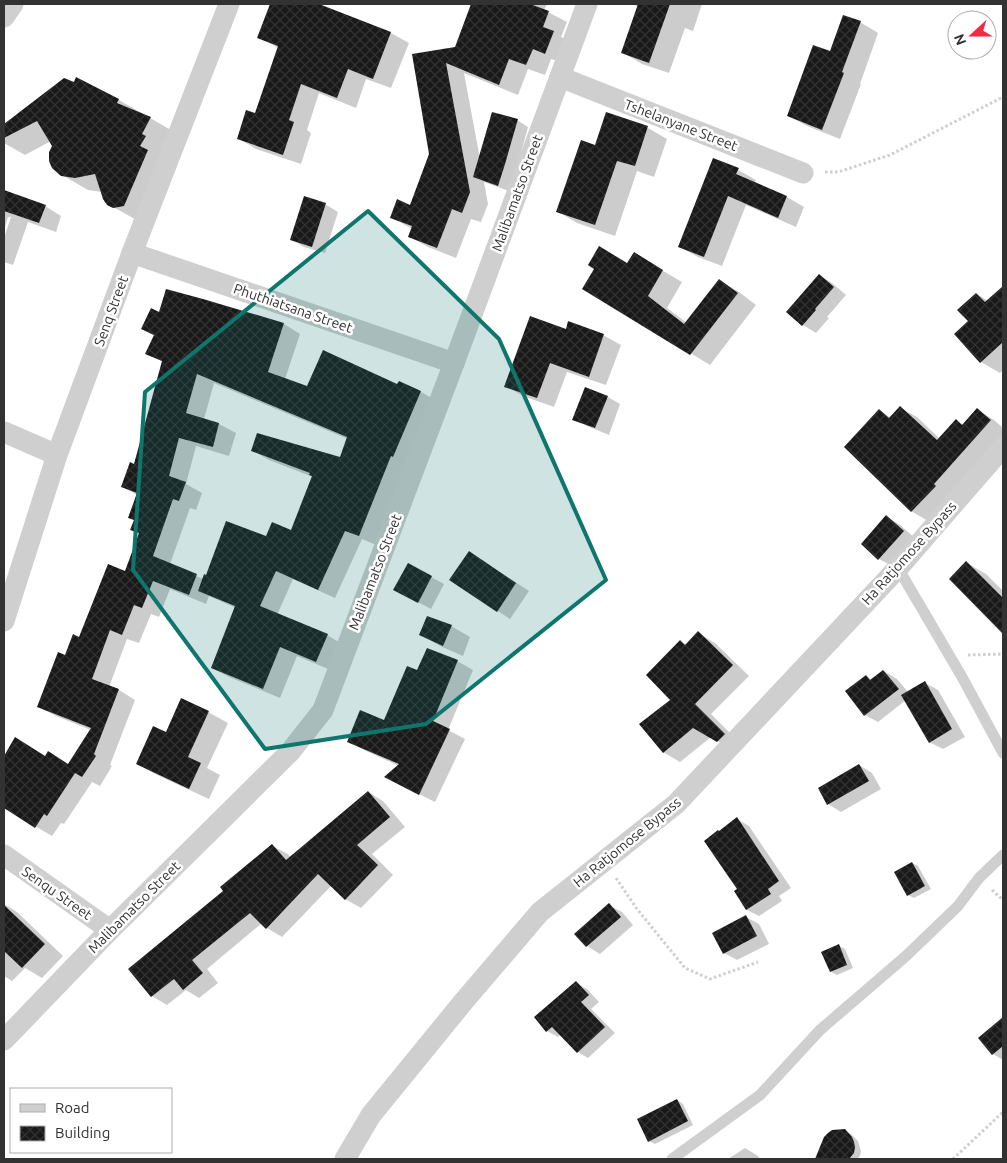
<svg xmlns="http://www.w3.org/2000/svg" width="1007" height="1163" viewBox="0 0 1007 1163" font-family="Ubuntu,sans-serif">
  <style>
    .shadow { fill: #0003; fill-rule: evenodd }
    .building { fill: url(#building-cross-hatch) }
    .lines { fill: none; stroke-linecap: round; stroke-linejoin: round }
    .path { stroke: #cfcfcf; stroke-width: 3; stroke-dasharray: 2.5 2.5; stroke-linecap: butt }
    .service { stroke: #cfcfcf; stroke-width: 11 }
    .minor { stroke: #cfcfcf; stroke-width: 21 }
    .marked { fill: #0f766e; fill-opacity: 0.2; stroke: #0f766e; stroke-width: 4; stroke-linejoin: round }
    .labels { text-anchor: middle; stroke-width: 5; stroke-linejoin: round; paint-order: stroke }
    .street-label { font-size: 14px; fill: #323232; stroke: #fff }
  </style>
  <defs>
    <pattern id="building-cross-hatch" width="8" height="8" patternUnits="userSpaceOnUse" patternTransform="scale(1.25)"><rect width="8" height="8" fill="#191919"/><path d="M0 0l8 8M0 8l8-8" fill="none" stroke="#323232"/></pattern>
  </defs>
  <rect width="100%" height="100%" fill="#fff"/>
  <g class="shadow">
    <path d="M272,4H316L391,33L409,43L391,88L366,79L356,108L319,93L307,130L311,133L301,164L256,149L238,138L256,115L278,48L259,37Z"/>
    <path d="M473,4H547L544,10L567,22L561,37L572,43L564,63L551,59L545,75L528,69L518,95L464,73L480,159L517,120L528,127L516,171L509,191L484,182L488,204L481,222L471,219L456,258L428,247L410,237L412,229L391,217L411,206L431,154L413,56L456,48Z"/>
    <path d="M633,4H702L693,31L685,28L669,73L642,64L622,52L638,7Z"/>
    <path d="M860,22L878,33L860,84H861L840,139L807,126L789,116L831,53Z"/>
    <path d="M64,79L74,84L77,79L119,100L176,133L140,222L108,204L102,192L88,190L62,175L53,146L51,141L25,155L4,143V125Z"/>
    <path d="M607,113L648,128L667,139L654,177L637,171L615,236L577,223L557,211L596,146Z"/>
    <path d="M738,170L756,180L754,183L787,197L804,207L796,227L746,205L722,266L698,257L680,247Z"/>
    <path d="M4,192L45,206L61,216L56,232L28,222L13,265L4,262V238L11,217H8L4,230Z"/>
    <path d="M325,204L338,212L325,253L304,247L291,239Z"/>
    <path d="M634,254L682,282L667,308L687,323L719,281L739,292L756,305L710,365L583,288L628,264Z"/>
    <path d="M819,275L832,283L846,295L827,317L829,318L816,333L803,325L788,312Z"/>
    <path d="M1003,287V370L1000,373L981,362L969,321L977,294L988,301Z"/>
    <path d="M202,300L284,324L300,334L285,379L308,387L398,386L399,382L421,392L437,401L376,545L362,539L335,598L293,579L277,615L327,635L344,645L333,671L297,656L280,698L229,677L212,668L236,608L209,596L206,604L170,589L159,617L151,614L139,643L127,639L109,687L119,690L135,700L110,765L112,766L100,786L92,782L64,824L61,823L52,836L4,808V758L16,739L46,757L69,765L91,730L56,716L39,707L66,657L126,572L140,534L132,530L135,520L137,495L123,487L134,465L163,362L147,353L155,336L143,329L160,314ZM214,383L348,439L341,458L253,451L269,460L313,477L291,532L266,537L203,579L170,564L190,508L196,510L202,493L186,484L196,446L229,456L236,433L219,424L204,419Z"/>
    <path d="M567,330L603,335L621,345L606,385L567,372L554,407L523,396L506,386Z"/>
    <path d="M608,397L620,404L609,435L587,426L574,419Z"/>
    <path d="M900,408L917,417L940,439L956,421L964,425L977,410L994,420L1003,428V435L928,521L911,511L880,411L891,418Z"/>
    <path d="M886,517L899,524L916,539L892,566L879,559L862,544Z"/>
    <path d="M482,560L529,591L510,619L454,582Z"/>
    <path d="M967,563L986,574L1003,591V630L998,627Z"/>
    <path d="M431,577L444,584L431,609L408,597Z"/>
    <path d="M451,626L470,637L463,656L440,646L421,635Z"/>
    <path d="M698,633L715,643L749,676L711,714L741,744L734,751L711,737L680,762L663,752L680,641L687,645Z"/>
    <path d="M457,661L473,670L448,730L465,739L435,802L401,785L399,766L364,750L349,741L385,722L417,672Z"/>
    <path d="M884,671L897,679L908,692L925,683L938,690L965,737L943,749L929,742L906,700L878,722L865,715L866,676L872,680Z"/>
    <path d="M208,712L228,723L207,768L220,775L209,799L157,775L137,764L166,734Z"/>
    <path d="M859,765L872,773L881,789L841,812L828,804Z"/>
    <path d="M368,792L383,801L405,827L372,854L393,875L361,908L345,899L332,885L282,937L267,928L262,923L207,969L218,983L199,998L186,990L167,1005L152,996L224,891L272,846L288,854L291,858Z"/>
    <path d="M737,819L749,826L791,888L779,896L782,901L759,916L747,910L735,892L738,890L720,832Z"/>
    <path d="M912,863L918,866L931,889L914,898L908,895Z"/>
    <path d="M4,904L17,912L63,956L42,978L25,968L12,981L4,976Z"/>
    <path d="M609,905L622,912L633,925L600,954L587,946L576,934Z"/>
    <path d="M746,917L759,924L769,944L737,960L724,953Z"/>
    <path d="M839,946L845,949L853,968L837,975L831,972Z"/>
    <path d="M576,983L587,989L599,1002L591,1009L615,1033L588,1058L578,1052L561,1034L558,1037L547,1031Z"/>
    <path d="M1003,1018V1060L993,1054L980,1038Z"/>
    <path d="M677,1100L683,1104L693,1125L655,1144L649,1141Z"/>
    <path d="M844,1130L851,1134L858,1141L861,1151L860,1156L857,1159H816L825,1138Z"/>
    <path d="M745,1148L758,1156L760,1159H728Z"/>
  </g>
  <g class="building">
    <path d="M270,4H319L391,32L373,79L348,69L337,98L301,84L289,120L294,122L283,155L237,139L246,110L255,113L278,46L257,38Z"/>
    <path d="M471,4H530L549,11L543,27L554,31L545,54L533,49L526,65L509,59L499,85L446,63L470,192L462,213L452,209L437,248L408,237L412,226L390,218L397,199L410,205L429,154L412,54L455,47Z"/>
    <path d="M638,4H670L649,63L621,53Z"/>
    <path d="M843,15L861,21L842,72L844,73L822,130L787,116L813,45L830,51Z"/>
    <path d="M76,77L119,99L117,103L151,117L142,134L146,136L140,146L148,150L124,206L113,208L107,205L103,199L95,174L75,178L61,176L52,168L49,161V152L52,146L37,121L4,138V124L64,78L74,82Z"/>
    <path d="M492,112L518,119L505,164L498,186L473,177Z"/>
    <path d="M606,112L648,126L635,166L617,161L595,225L556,212L581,140L595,145Z"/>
    <path d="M713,158L739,168L736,174L787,196L778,218L728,196L704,257L678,247Z"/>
    <path d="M4,190L46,205L39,223L4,211Z"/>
    <path d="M304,196L326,203L312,247L290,240Z"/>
    <path d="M599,246L627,263L634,252L663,270L648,296L684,324L719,279L738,293L690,355L582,289L594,269L588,265Z"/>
    <path d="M819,274L834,287L815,309L816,310L802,326L786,312Z"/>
    <path d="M1003,286V342L980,363L954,334L968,321L957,310L976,293L985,302Z"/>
    <path d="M166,289L203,299L284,323L268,372L307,386L323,350L397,384L399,381L421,391L393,457L391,456L359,536L345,531L318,590L276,571L260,606L328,634L316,662L280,647L263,689L211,668L235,606L198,591L204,574L206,575L226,521L266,536L272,522L291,530L312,476L309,475L310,473L251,451L257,433L340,457L347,437L197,374L186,413L219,423L213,447L179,438L169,476L186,482L179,501L173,499L153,556L197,574L189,595L153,581L142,608L134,605L122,635L110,630L92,679L119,689L94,754L96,756L82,777L75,773L47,816L44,814L35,828L4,808V756L15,737L45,756L48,751L68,764L91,728L37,707L58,652L65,655L73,634L79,637L108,564L125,571L139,533L130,530L134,520L128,518L137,493L121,487L130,462L134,464L162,361L145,354L154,335L141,329L151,308L159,312Z"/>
    <path d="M530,316L566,329L568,321L604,334L589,377L550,363L537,398L504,387Z"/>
    <path d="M585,387L608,396L595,428L572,420Z"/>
    <path d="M900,406L937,440L956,419L962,425L977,408L991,420L934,484L936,486L911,512L844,447L879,409L889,418Z"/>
    <path d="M886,515L904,531L878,560L861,544Z"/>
    <path d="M469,551L516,583L497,612L449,580Z"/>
    <path d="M966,561L1003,598V634L949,579Z"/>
    <path d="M408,563L432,576L418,603L393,590Z"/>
    <path d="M427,616L452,625L443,646L419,635Z"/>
    <path d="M698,631L733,665L695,704L725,734L717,742L693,728L663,753L639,724L670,700L646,675L680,640L685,645Z"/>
    <path d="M427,648L458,660L433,721L450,729L419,795L384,777L399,764L347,742L360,710L384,720L407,666L417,670Z"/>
    <path d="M883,670L899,689L864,716L845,691L866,675L870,680Z"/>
    <path d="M925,681L952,729L929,743L901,695Z"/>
    <path d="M181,698L209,711L188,757L201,763L189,789L136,764L153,726L166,732Z"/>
    <path d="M859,764L869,781L827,805L818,788Z"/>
    <path d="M368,791L390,817L357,845L378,865L345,900L318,874L266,929L250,913L192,960L203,973L183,990L174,979L151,997L128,969L223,891L220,887L272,844L286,860Z"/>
    <path d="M737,817L779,881L768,889L771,894L746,910L734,891L737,889L704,841L718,830L719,831Z"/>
    <path d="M912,862L925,886L907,896L894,872Z"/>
    <path d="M609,903L621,917L586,947L574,934Z"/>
    <path d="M4,905L45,944L22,968L4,951Z"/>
    <path d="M746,915L757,936L723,954L712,933Z"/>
    <path d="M839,944L847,965L830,972L821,952Z"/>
    <path d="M576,981L589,995L581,1002L605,1027L577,1053L552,1027L546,1032L534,1017Z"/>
    <path d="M1003,1017V1046L992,1055L978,1038Z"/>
    <path d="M677,1099L688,1121L648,1142L637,1119Z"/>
    <path d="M845,1129L852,1137L854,1142L855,1147L854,1153L849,1159H815L824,1137L828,1133L832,1130Z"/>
  </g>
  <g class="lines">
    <g class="path">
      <path d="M825,172H838L890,155L1003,97"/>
      <path d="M968,655L1003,654"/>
      <path d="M616,878L637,909L685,968L710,979L758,962"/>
      <path d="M992,890L1003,900"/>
      <path d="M953,1159L1003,1112"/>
    </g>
    <g class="service">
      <path d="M898,568L962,677L1003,753"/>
      <path d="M672,1159L760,1095L820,1030L906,956L958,906L979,878L1003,855"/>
    </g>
    <g class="minor">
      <path d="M4,17L13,4"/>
      <path d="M560,77L803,173"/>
      <path d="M132,253L454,363"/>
      <path d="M4,432L57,455"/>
      <path d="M4,621L57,455L132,253L229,4"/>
      <path d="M4,855L110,930"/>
      <path d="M4,1040L110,930L290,752L323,710L454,363L587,4"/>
      <path d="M345,1159L371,1115L464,1001L540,912L676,804L898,568L1003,447"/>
    </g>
  </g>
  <path class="marked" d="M368,211L499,339L606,580L426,724L265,749L133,570L145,392Z"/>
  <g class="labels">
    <g class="street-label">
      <text transform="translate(681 125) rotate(21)" y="5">Tshelanyane Street</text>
      <text transform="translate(517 193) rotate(-70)" y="5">Malibamatso Street</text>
      <text transform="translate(293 308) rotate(19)" y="5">Phuthiatsana Street</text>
      <text transform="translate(111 311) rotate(-70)" y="5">Senq Street</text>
      <text transform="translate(909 553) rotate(-48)" y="5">Ha Ratjomose Bypass</text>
      <text transform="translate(375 572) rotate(-69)" y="5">Malibamatso Street</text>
      <text transform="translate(627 842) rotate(-39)" y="5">Ha Ratjomose Bypass</text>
      <text transform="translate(57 893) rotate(35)" y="5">Senqu Street</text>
      <text transform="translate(134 907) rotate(-45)" y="5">Malibamatso Street</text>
    </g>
  </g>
  <rect width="1007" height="1163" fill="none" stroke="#323232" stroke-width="10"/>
  <rect x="10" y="1088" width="162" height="65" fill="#ffffff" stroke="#adadad"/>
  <rect x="20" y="1104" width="25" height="8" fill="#cfcfcf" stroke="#adadad"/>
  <text x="55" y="1113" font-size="15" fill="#323232">Road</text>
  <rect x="20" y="1126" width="25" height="15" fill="url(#building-cross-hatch)" stroke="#adadad"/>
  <text x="55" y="1138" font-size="15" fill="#323232">Building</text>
  <g transform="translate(972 35) rotate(249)"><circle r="24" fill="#ffffff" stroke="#adadad"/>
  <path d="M0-4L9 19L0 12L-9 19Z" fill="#f62842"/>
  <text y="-8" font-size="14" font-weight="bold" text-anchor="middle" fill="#323232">N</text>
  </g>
</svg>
